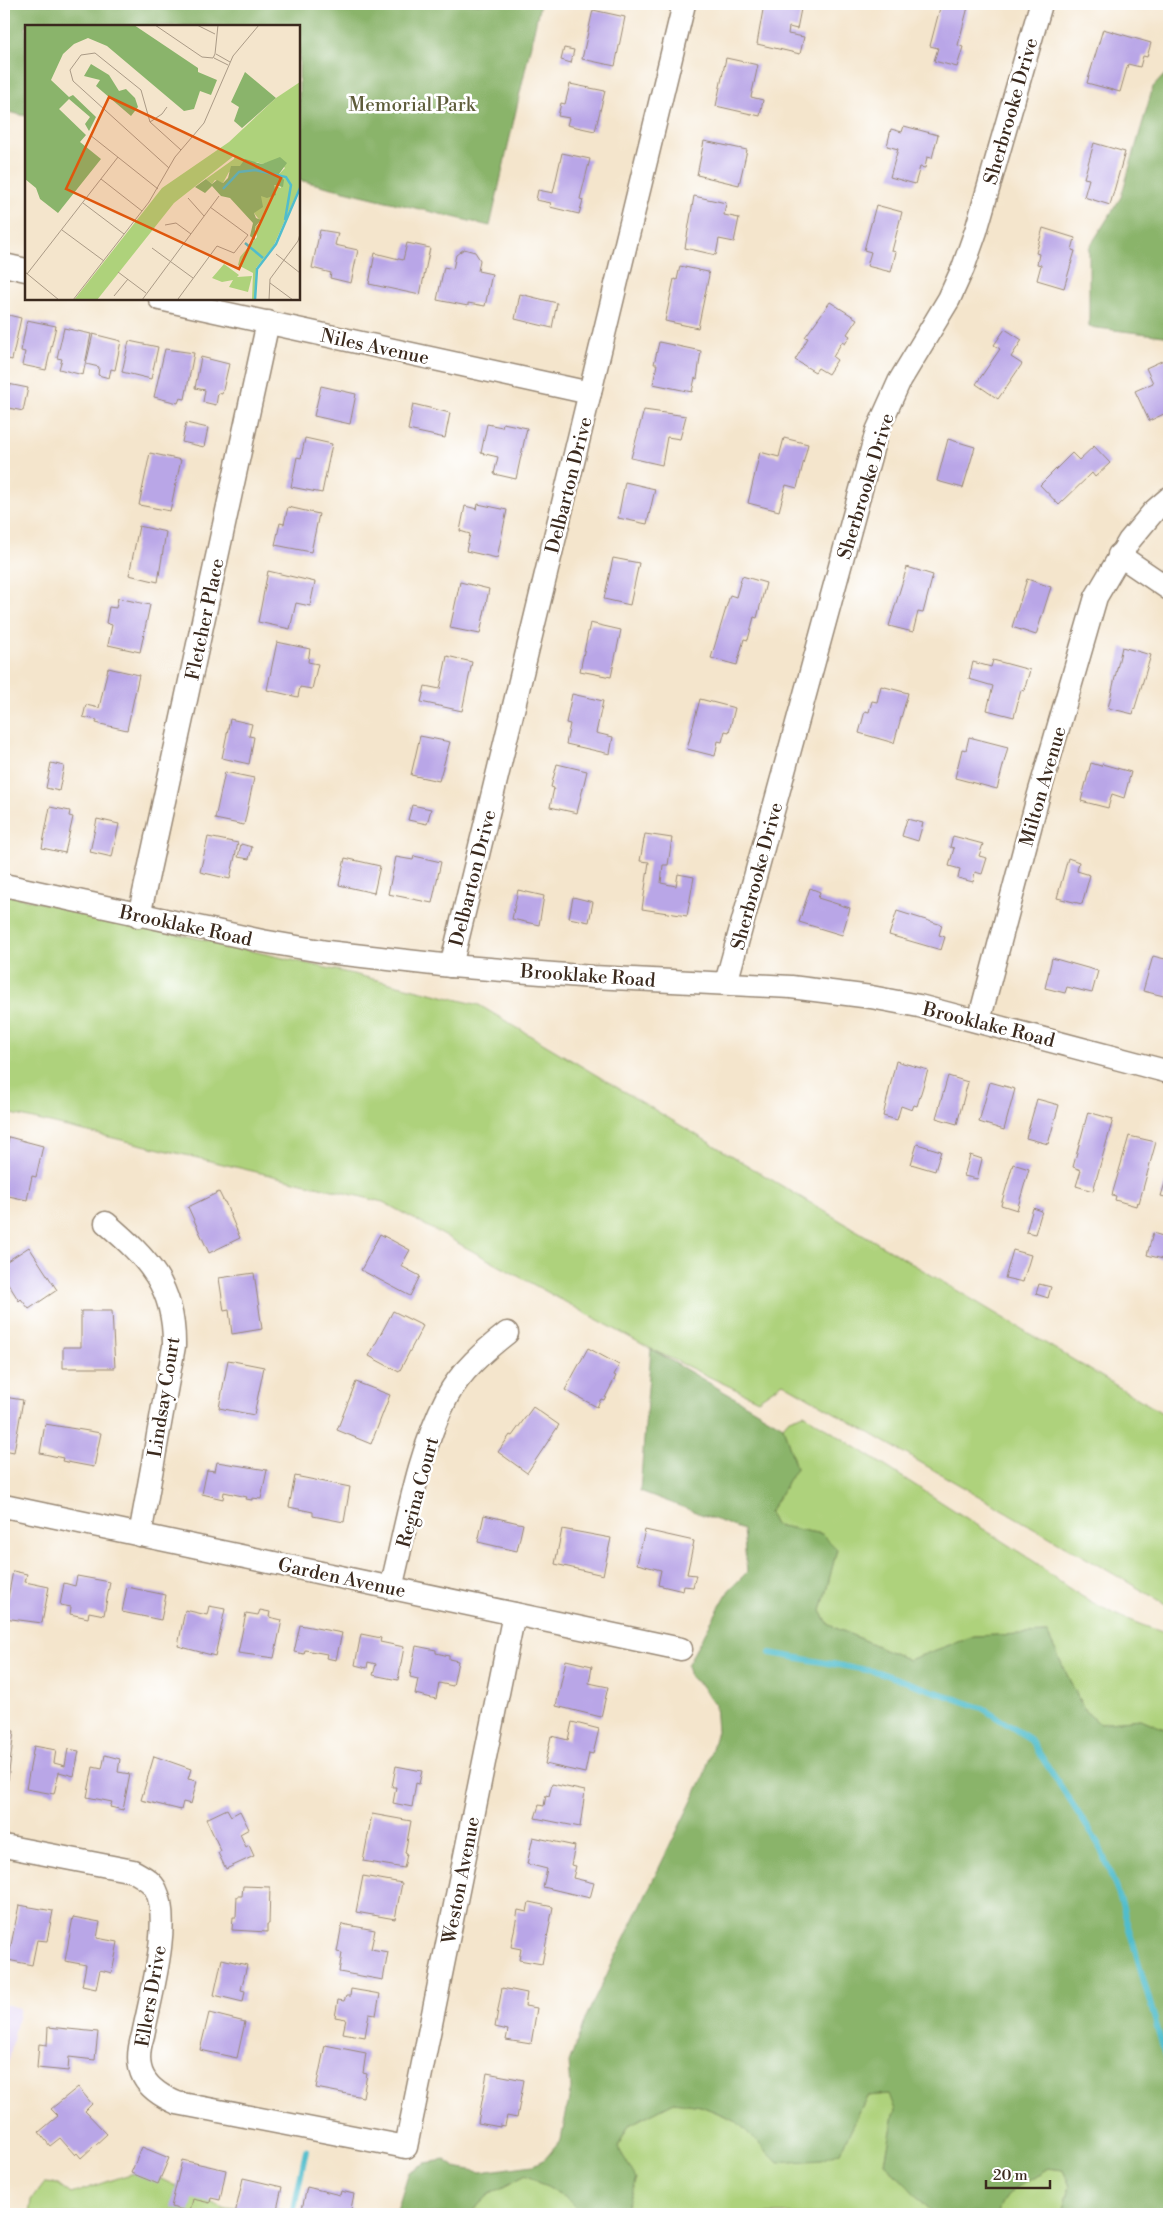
<svg xmlns="http://www.w3.org/2000/svg" width="1173" height="2218" viewBox="0 0 1173 2218" font-family="'Libre Bodoni',serif">
  <style>
    .built { fill: #e2d4f3 }
    .green { fill: #aed27b; stroke: #747e4c }
    .forest { fill: #8ab46b; stroke: #626f44 }
    .lines { fill: none; stroke-linecap: round; stroke-linejoin: round }
    .stream { stroke: #51bdcc; stroke-width: 6 }
    .building { fill: #b9a6e7 }
    .minor-casing { stroke: #988875; stroke-width: 25 }
    .minor { stroke: #fff; stroke-width: 22 }
    .labels { text-anchor: middle; stroke-width: 5; stroke-linejoin: round; paint-order: stroke }
    .park-label { font-size: 19px; fill: #5e5c3a; stroke: #fff }
    .street-label { font-size: 19px; fill: #3b2a1e; stroke: #fff }
    .inset-river { fill: none; stroke: #51bdcc; stroke-width: 2.5 }
    .inset-road { fill: none; stroke: #aa9a86; stroke-width: 1 }
    .view { fill: #df570d; fill-opacity: 0.15; stroke: #df570d; stroke-width: 2.5 }
    .inset-edge { fill: none; stroke: #3b2a1e; stroke-width: 2.5 }
  </style>
  <rect width="100%" height="100%" fill="#fff"/>
  <filter id="ink" filterUnits="userSpaceOnUse"><feTurbulence type="fractalNoise" baseFrequency=".02" numOctaves="2"/><feDisplacementMap in="SourceGraphic" scale="10" xChannelSelector="R" yChannelSelector="G"/><feConvolveMatrix kernelMatrix="1 2 1 2 8 2 1 2 1" color-interpolation-filters="sRGB"/></filter>
  <filter id="wash" filterUnits="userSpaceOnUse"><feTurbulence type="fractalNoise" baseFrequency=".0096" numOctaves="4" result="noise"/><feDisplacementMap in="SourceGraphic" scale="20" xChannelSelector="R" yChannelSelector="G"/><feGaussianBlur stdDeviation="1.12" result="paint"/><feColorMatrix in="noise" values="0 0 0 0 0 0 0 0 0 0 0 0 0 0 0 0 0 1.4 0 .05"/><feComposite in="paint" operator="in"/></filter>
  <g filter="url(#wash)">
    <rect width="100%" height="100%" fill="#f4e5cc"/>
    <path class="built" d="M4,2004L20,2008L4,2083Z"/>
    <g class="green">
      <path d="M4,894L353,974L479,1005L1169,1417V1606L783,1383L758,1400L651,1349L383,1202L4,1112Z"/>
      <path d="M804,1414L1038,1564C1074,1597 1122,1620 1169,1634V1731L1141,1719L1099,1723L1084,1710L1047,1633L974,1636L909,1660L829,1625L821,1611L837,1549L822,1534L775,1525L769,1513L796,1468L783,1426L789,1419Z"/>
      <path d="M890,2094L895,2110L885,2163L934,2214H620L625,2212L618,2147L629,2125L674,2102L701,2106L735,2120L778,2162L840,2152L867,2096Z"/>
      <path d="M1048,2168L1063,2170L1070,2186L1063,2214H999C1002,2191 1030,2180 1048,2168Z"/>
      <path d="M142,2170L225,2209L253,2203L298,2214H29L31,2200L44,2183L58,2184L71,2194Z"/>
      <path d="M526,2175L565,2197L578,2210L589,2214H469L490,2194Z"/>
    </g>
    <g class="forest">
      <path d="M4,4H540L490,226L299,180V26H26V116L4,111Z"/>
      <path d="M1169,70V338L1164,336L1089,327V248L1121,197L1153,87Z"/>
      <path d="M651,1349L783,1426L796,1468L769,1513L775,1525L822,1534L837,1549L821,1611L829,1625L909,1660L974,1636L1047,1633L1084,1710L1099,1723L1141,1719L1169,1731V2214H1063L1070,2186L1063,2170L1048,2168C1030,2180 1002,2191 999,2214H934L885,2163L895,2110L889,2094L867,2096L840,2152L821,2160L778,2163L735,2120L701,2106L674,2102L629,2125L618,2147L636,2178L625,2212L620,2214H589L578,2210L565,2197L526,2175L490,2194L469,2214H396L409,2172L425,2163L445,2160L455,2167L481,2172L533,2165L545,2159L561,2140L571,2088L569,2063L586,2017L704,1776L717,1731L715,1705L700,1684L690,1677L687,1665L729,1590L747,1572L743,1530L640,1491Z"/>
    </g>
    <g class="lines">
      <g class="stream">
        <path d="M770,1653L878,1672L982,1708L1030,1739L1099,1845L1121,1901L1169,2069"/>
        <path d="M293,2214L306,2150"/>
      </g>
    </g>
    <g id="blocks">
      <g class="building">
        <path d="M764,4H802L797,29L789,27L788,34L804,37L800,54L757,44Z"/>
        <path d="M941,4H957L968,7L958,45L963,47L957,67L934,61L938,48L930,46Z"/>
        <path d="M593,10L625,17L615,66L582,59Z"/>
        <path d="M1103,29L1151,43L1147,57L1143,56L1140,67L1128,64L1120,92L1087,83Z"/>
        <path d="M564,48L574,50L571,63L561,60Z"/>
        <path d="M726,58L758,65L751,97L763,100L760,116L716,106Z"/>
        <path d="M570,84L605,91L595,131L567,125L569,118L558,116L561,103L565,104Z"/>
        <path d="M904,126L938,135L932,158L927,157L925,168L920,167L915,184L890,177L898,149L887,146L891,129L902,132Z"/>
        <path d="M704,141L747,150L739,185L697,175Z"/>
        <path d="M1094,143L1125,152L1110,205L1084,197L1089,179L1084,178Z"/>
        <path d="M562,153L590,159L580,199L583,200L579,214L550,207L551,203L536,200L538,190L553,193Z"/>
        <path d="M694,196L726,203L724,215L739,218L734,242L719,239L716,255L685,248Z"/>
        <path d="M876,205L902,212L892,251L896,252L891,272L867,266L871,252L864,250Z"/>
        <path d="M1043,228L1075,238L1072,250L1075,251L1064,288L1037,280L1041,265L1037,264L1039,254L1036,253Z"/>
        <path d="M320,230L338,233L335,245L358,250L351,283L330,278L331,273L312,268Z"/>
        <path d="M407,243L430,248L420,295L369,284L375,253L403,260Z"/>
        <path d="M464,249L475,252L480,260L478,271L492,274L485,306L468,303V306L437,300L444,267L453,269L456,255Z"/>
        <path d="M680,266L708,272L709,275L698,328L665,321L674,279L677,280Z"/>
        <path d="M520,294L557,303L552,328L515,319Z"/>
        <path d="M830,302L857,319L847,334L850,336L845,344L842,342L833,357L837,360L828,374L818,368L815,372L795,360L808,338L805,337Z"/>
        <path d="M4,314L21,318L12,360L4,358Z"/>
        <path d="M27,320L56,326L46,370L22,365L25,352L21,351Z"/>
        <path d="M64,328L91,334L83,375L59,369L62,359L57,358Z"/>
        <path d="M1005,329L1022,340L1011,357L1022,364L998,399L976,384L1000,349L994,345Z"/>
        <path d="M93,334L121,341L115,370L111,369L109,378L98,375L99,367L86,364Z"/>
        <path d="M129,341L158,347L151,379L122,372Z"/>
        <path d="M659,342L701,351L697,379L695,378L692,392L653,384L657,364H654Z"/>
        <path d="M165,349L194,353L185,399L180,398L178,403L154,397Z"/>
        <path d="M201,357L229,364L222,394L218,393L216,405L203,402L205,390L195,388Z"/>
        <path d="M1168,358L1169,416L1166,413L1149,421L1135,391L1153,383L1146,368Z"/>
        <path d="M8,384L28,388L23,411L4,407Z"/>
        <path d="M321,386L356,394L350,424L314,416Z"/>
        <path d="M413,404L450,413L445,438L408,430Z"/>
        <path d="M644,410L686,416L680,439L667,437L662,465L631,458Z"/>
        <path d="M186,423L208,428L204,447L182,442Z"/>
        <path d="M503,423L527,428L516,479L494,474L498,457L481,453L487,424L502,427Z"/>
        <path d="M305,438L332,444L322,493L291,487L297,457L301,458Z"/>
        <path d="M784,438L808,444L797,488L786,485L779,511L748,503L760,452L779,457Z"/>
        <path d="M948,439L975,447L963,488L937,481Z"/>
        <path d="M1094,446L1110,463L1095,477L1092,473L1059,505L1040,485L1072,453L1079,460Z"/>
        <path d="M150,453L181,460L170,511L139,505Z"/>
        <path d="M625,482L655,489L647,524L618,518Z"/>
        <path d="M478,504L507,510L497,558L466,551L470,534L460,531L465,506L477,509Z"/>
        <path d="M288,507L319,514L311,552L275,545L280,523L284,524Z"/>
        <path d="M139,526L166,532L158,582L129,575Z"/>
        <path d="M613,558L639,563L630,605L604,599Z"/>
        <path d="M907,567L933,575L923,613L918,612L913,632L889,626Z"/>
        <path d="M268,571L315,582L310,606L296,603L290,629L258,622Z"/>
        <path d="M742,576L766,583L757,618L754,617L748,640L744,639L737,665L711,658L730,595L736,597Z"/>
        <path d="M1027,579L1051,587L1036,635L1012,627Z"/>
        <path d="M460,582L489,589L480,634L450,628Z"/>
        <path d="M118,598L150,605L140,652L108,645L112,625L106,623L109,607L116,608Z"/>
        <path d="M590,623L621,630L611,677L580,671Z"/>
        <path d="M277,642L310,649L308,662L318,664L312,689L300,687L298,697L267,690Z"/>
        <path d="M1122,647L1151,655L1133,714L1108,708Z"/>
        <path d="M447,656L472,662L462,711L421,702L425,686L440,689Z"/>
        <path d="M993,660L1030,670L1024,691L1021,690L1014,717L987,710L993,686L969,679L973,662L991,667Z"/>
        <path d="M108,668L139,675L127,730L96,723L97,720L83,717L86,705L99,708Z"/>
        <path d="M881,686L908,693L894,743L859,733L865,711L869,712L872,701L877,702Z"/>
        <path d="M572,694L603,701L596,733L613,737L610,754L566,744L570,724L566,723Z"/>
        <path d="M700,699L735,708L729,732L725,731L722,742L718,741L715,756L687,749Z"/>
        <path d="M230,719L252,724L249,736L254,737L249,764L222,758Z"/>
        <path d="M420,736L450,742L439,781L411,775Z"/>
        <path d="M969,737L1008,747L997,789L955,778L962,749L966,750Z"/>
        <path d="M51,763L64,766L59,791L46,788Z"/>
        <path d="M1091,763L1101,766L1102,764L1131,772L1124,798L1112,794L1108,808L1081,801Z"/>
        <path d="M557,764L587,771L577,813L550,807L554,788L551,787Z"/>
        <path d="M225,772L254,778L244,825L215,819Z"/>
        <path d="M412,805L431,809L427,824L408,820Z"/>
        <path d="M50,807L70,811L69,816L73,817L65,853L42,848Z"/>
        <path d="M97,819L119,824L112,857L90,852Z"/>
        <path d="M907,819L923,823L918,841L902,836Z"/>
        <path d="M645,834L672,838L668,865H663L661,883L676,886L678,874L694,877L687,916L642,909L649,862L640,861Z"/>
        <path d="M953,836L983,844L979,856L987,858L982,874L975,872L973,882L958,878L960,869L949,866L954,848L950,847Z"/>
        <path d="M208,837L238,843L230,879L200,872Z"/>
        <path d="M241,844L252,847L249,859L238,857Z"/>
        <path d="M414,856L441,862L432,903L388,894L396,857L413,860Z"/>
        <path d="M345,858L380,866L374,893L339,885Z"/>
        <path d="M1068,858L1079,862L1077,871L1090,875L1082,904L1057,898Z"/>
        <path d="M810,888L820,892L818,898L850,908L842,935L799,922Z"/>
        <path d="M518,890L544,896L539,925L512,919Z"/>
        <path d="M573,897L593,902L589,922L569,918Z"/>
        <path d="M897,911L942,925L939,935L945,937L941,950L889,935Z"/>
        <path d="M1153,956L1169,960L1168,997L1143,991Z"/>
        <path d="M1052,958L1098,971L1092,993L1067,987L1065,993L1045,988Z"/>
        <path d="M896,1061L928,1070L917,1106L914,1105L912,1110L901,1106L897,1120L883,1116Z"/>
        <path d="M948,1076L968,1082L957,1124L936,1118Z"/>
        <path d="M990,1082L1015,1089L1004,1130L979,1122Z"/>
        <path d="M1037,1099L1059,1105L1048,1144L1026,1138Z"/>
        <path d="M1088,1112L1113,1119L1093,1191L1076,1186L1081,1170L1073,1167Z"/>
        <path d="M1129,1136L1156,1142L1139,1203L1137,1202L1136,1206L1115,1200L1116,1196L1112,1195Z"/>
        <path d="M9,1137L43,1146L36,1177L32,1176L27,1200L4,1195V1158Z"/>
        <path d="M917,1144L941,1151L935,1171L911,1164Z"/>
        <path d="M970,1155L982,1159L977,1179L964,1176Z"/>
        <path d="M1013,1164L1029,1169L1017,1210L1001,1205Z"/>
        <path d="M1169,1170V1198L1161,1196Z"/>
        <path d="M219,1192L224,1202H225L240,1238L209,1253L188,1207Z"/>
        <path d="M1033,1208L1042,1211L1035,1234L1026,1232Z"/>
        <path d="M1153,1233L1169,1238L1167,1260L1147,1255Z"/>
        <path d="M380,1234L410,1250L401,1266L420,1276L410,1296L361,1270Z"/>
        <path d="M29,1247L57,1290L29,1309L21,1299L19,1301L4,1277L6,1275L4,1263Z"/>
        <path d="M1013,1250L1031,1255L1023,1282L1005,1278Z"/>
        <path d="M254,1273L262,1329L232,1334L229,1310L224,1311L219,1278Z"/>
        <path d="M1039,1284L1051,1287L1048,1298L1036,1294Z"/>
        <path d="M81,1311H112L115,1368H63V1347H81Z"/>
        <path d="M393,1311L423,1326L399,1372L369,1356Z"/>
        <path d="M588,1348L619,1365L614,1375L616,1376L604,1400L601,1399L597,1407L565,1390Z"/>
        <path d="M228,1360L264,1367L254,1415L219,1408Z"/>
        <path d="M356,1382L390,1395L371,1444L337,1430Z"/>
        <path d="M4,1397L23,1400L14,1452L4,1450Z"/>
        <path d="M533,1407L559,1425L527,1473L498,1452L510,1435L512,1436Z"/>
        <path d="M45,1424L101,1433L94,1467L62,1461L63,1458L40,1453Z"/>
        <path d="M217,1462L267,1470L261,1499L252,1498V1500L246,1499L247,1497L224,1492L223,1499L202,1494L207,1470L215,1471Z"/>
        <path d="M295,1476L350,1487L344,1522L313,1516V1512L289,1507Z"/>
        <path d="M484,1515L523,1524L517,1551L478,1542Z"/>
        <path d="M562,1529L611,1538L603,1575L555,1564Z"/>
        <path d="M645,1530L694,1541L687,1574L696,1575L693,1587L684,1586L683,1591L658,1585L661,1570L637,1564Z"/>
        <path d="M13,1571L27,1574L25,1582L49,1587L42,1623L4,1618Z"/>
        <path d="M77,1576L110,1582L104,1615L89,1612L88,1618L70,1614L71,1607L60,1605L64,1583L75,1586Z"/>
        <path d="M127,1587L166,1595L161,1620L122,1612Z"/>
        <path d="M209,1606L225,1609L215,1656L178,1646L185,1610L207,1615Z"/>
        <path d="M260,1610L270,1612L269,1617L282,1620L274,1658L238,1653L246,1613L258,1615Z"/>
        <path d="M300,1625L342,1633L336,1660L326,1658L327,1654L305,1650L304,1654L294,1652Z"/>
        <path d="M361,1634L381,1638L380,1642L404,1647L398,1680L373,1675L376,1664L368,1662L367,1668L355,1665Z"/>
        <path d="M416,1646L436,1650V1653L449,1656V1659L458,1661L453,1686L439,1683L436,1699L415,1694L418,1679L410,1677Z"/>
        <path d="M566,1660L592,1666L589,1683L608,1687L601,1717L556,1706Z"/>
        <path d="M572,1722L599,1729L593,1754L589,1753L585,1773L545,1764L551,1736L568,1740Z"/>
        <path d="M4,1729L14,1731L8,1780L4,1779Z"/>
        <path d="M34,1746L56,1750L54,1763L65,1766L68,1749L79,1751L74,1776L59,1772L54,1794L26,1789Z"/>
        <path d="M105,1755L120,1759L118,1772L130,1774L123,1810L110,1807L112,1802L87,1797L93,1767L102,1769Z"/>
        <path d="M154,1756L191,1769L188,1779L197,1781L191,1804L183,1802L181,1810L141,1800Z"/>
        <path d="M396,1766L422,1771L419,1784L416,1783L412,1807L393,1803L396,1787H392Z"/>
        <path d="M552,1784L585,1791L580,1827L535,1818L539,1805L544,1806L546,1795L549,1796Z"/>
        <path d="M227,1809L231,1816L240,1811L249,1829L240,1834L246,1847L249,1845L254,1856L226,1869L218,1853L221,1851L206,1819Z"/>
        <path d="M372,1814L411,1821L405,1853L407,1854L404,1868L363,1861Z"/>
        <path d="M533,1837L575,1846L571,1865L576,1866L573,1878L594,1883L590,1898L543,1887L547,1869L527,1864Z"/>
        <path d="M363,1876L402,1883L395,1919L356,1912Z"/>
        <path d="M243,1886L270,1887L269,1924H267V1932L232,1930L233,1917H236L237,1896H242Z"/>
        <path d="M529,1902L553,1907L542,1964L519,1960L521,1949L511,1947L518,1910L527,1912Z"/>
        <path d="M19,1905L53,1911L47,1941L37,1940L32,1965L8,1960Z"/>
        <path d="M73,1917L100,1922L97,1938L118,1942L112,1973L100,1970L96,1989L82,1986L86,1965L65,1961Z"/>
        <path d="M342,1924L375,1930L371,1949L388,1952L383,1980L339,1972L342,1953L337,1952Z"/>
        <path d="M222,1959L247,1965L241,1990L245,1991L243,2002L214,1995Z"/>
        <path d="M502,1988L527,1993L525,2006L537,2008L531,2044L506,2040L508,2030L495,2027Z"/>
        <path d="M351,1989L380,1994L376,2015L369,2014L365,2037L343,2033L346,2019L335,2017L338,2000L344,2001L346,1996H350Z"/>
        <path d="M209,2013L245,2022L237,2058L200,2050Z"/>
        <path d="M48,2027L98,2032L95,2060L69,2057L68,2071L37,2068L39,2044L47,2045Z"/>
        <path d="M325,2045L366,2053L363,2073L367,2074L363,2097L316,2088Z"/>
        <path d="M487,2073L524,2080L517,2118L507,2116L505,2126L500,2125V2127L478,2123Z"/>
        <path d="M78,2087L92,2104L85,2111L107,2134L81,2158L77,2153L75,2155L60,2138L50,2146L39,2132L58,2116L51,2109Z"/>
        <path d="M142,2147L169,2158L158,2184L131,2173Z"/>
        <path d="M182,2160L226,2170L220,2200L211,2198L210,2203L193,2199L190,2212L171,2207Z"/>
        <path d="M243,2178L282,2187L276,2214H235Z"/>
        <path d="M307,2187L340,2195L341,2191L354,2194L350,2214H326L302,2209Z"/>
      </g>
    </g>
  </g>
  <g filter="url(#ink)">
    <use href="#blocks" fill-opacity="0" stroke="#988875" stroke-width="1"/>
    <g class="lines">
      <g class="minor-casing">
        <g id="minor">
          <path d="M4,265L26,270"/>
          <path d="M160,299L590,393"/>
          <path d="M1119,555L1169,589"/>
          <path d="M4,885L262,941L327,952L451,966L593,977L791,987L871,997L919,1006L1169,1072"/>
          <path d="M139,916L268,322"/>
          <path d="M451,966L684,4"/>
          <path d="M726,983L877,431L899,382L949,299L963,268L976,231L1041,4"/>
          <path d="M979,1021L1037,801L1096,597L1129,541L1154,511L1169,498"/>
          <path d="M106,1223C148,1259 175,1286 174,1346L140,1535"/>
          <path d="M4,1506L681,1649"/>
          <path d="M391,1588C407,1524 417,1455 447,1397C461,1371 484,1351 507,1333"/>
          <path d="M4,1846L133,1871C142,1876 152,1881 156,1890C172,1922 150,1999 143,2035C132,2070 144,2089 177,2103L406,2147L514,1614"/>
        </g>
      </g>
      <use href="#minor" class="minor"/>
    </g>
  </g>
  <g class="labels">
    <g class="park-label">
      <text x="412" y="111">Memorial Park</text>
    </g>
    <g class="street-label">
      <text transform="translate(1010 111) rotate(-74)" y="7">Sherbrooke Drive</text>
      <text transform="translate(375 346) rotate(12)" y="7">Niles Avenue</text>
      <text transform="translate(568 485) rotate(-76)" y="7">Delbarton Drive</text>
      <text transform="translate(865 486) rotate(-73)" y="7">Sherbrooke Drive</text>
      <text transform="translate(204 619) rotate(-78)" y="7">Fletcher Place</text>
      <text transform="translate(1042 786) rotate(-74)" y="7">Milton Avenue</text>
      <text transform="translate(756 876) rotate(-75)" y="7">Sherbrooke Drive</text>
      <text transform="translate(472 878) rotate(-76)" y="7">Delbarton Drive</text>
      <text transform="translate(186 925) rotate(12)" y="7">Brooklake Road</text>
      <text transform="translate(588 975) rotate(4)" y="7">Brooklake Road</text>
      <text transform="translate(989 1024) rotate(14)" y="7">Brooklake Road</text>
      <text transform="translate(163 1397) rotate(-81)" y="7">Lindsay Court</text>
      <text transform="translate(417 1492) rotate(-75)" y="7">Regina Court</text>
      <text transform="translate(342 1577) rotate(12)" y="7">Garden Avenue</text>
      <text transform="translate(460 1880) rotate(-79)" y="7">Weston Avenue</text>
      <text transform="translate(150 1996) rotate(-80)" y="7">Ellers Drive</text>
    </g>
  </g>
  <g transform="translate(25 25)">
    <rect width="275" height="275" fill="#f4e5cc"/>
    <path d="M275,57V161L249,220L231,243L230,275H227L228,248L213,240L215,232L232,212L230,202L236,197L229,188L236,170L249,166V160L256,163L254,149L260,143L251,135L237,139L232,137L204,147L198,158L190,155L187,159L181,154L209,134L210,130L149,178L72,275H49L137,163L204,117L251,73ZM199,239L214,250L212,252L227,251L223,267L204,262L208,255L197,257L187,253Z" fill="#aed27b"/>
    <path d="M0,0H109L173,43V47L192,55L186,70L175,66L169,84L159,86L82,21L63,13L49,19L38,29L26,55L44,72L48,70L71,92L64,106L60,99L65,92L44,74L34,84L61,110L55,117L76,134L33,188L15,174L11,163L0,154ZM66,39L84,50L94,66L101,64L110,73L113,82L106,91L71,61L75,55L59,51ZM220,47L251,73L217,103L209,96L214,82L206,77ZM255,132L262,138L254,149L259,155L258,162L249,160L251,170L242,173L236,171L238,182L229,188L231,193L236,195L230,202V215L225,211L228,198L205,173L196,171L187,161L180,168L170,162L181,154L187,159L192,155L198,158L203,153L206,141H215L220,134L237,139Z" fill="#8ab46b"/>
    <path class="inset-river" d="M198,164L214,147L230,145L261,152L266,160L260,195M220,218L238,233M230,275L232,244L251,219L275,163"/>
    <path class="inset-road" d="M130,0L177,32L188,33L190,29M172,0L190,9M190,29L193,0M191,29L205,37M189,33L203,40M125,97L137,89L142,82M65,110L133,164M144,143L48,56L45,45L56,30L70,28L116,65L125,97L156,125M76,154L117,186M163,173L179,191M58,178L99,209M140,200L151,198L166,209M37,205L79,236M127,223L168,253M251,229L275,248M0,247L34,275M93,247L121,268M2,249L93,132M245,258L268,275M89,271L103,254M153,274L192,221L209,228L223,210L185,182M48,275L124,177L150,132L179,98L208,31L234,0M117,275L194,171M244,275L245,254L273,216L275,209"/>
    <path class="view" d="M84,72L256,153L214,244L41,164Z"/>
    <rect width="275" height="275" class="inset-edge"/>
  </g>
  <rect width="1173" height="2218" fill="none" stroke="#fff" stroke-width="20"/>
  <path d="M986 2180v8h64v-8" fill="none" stroke="#3b2a1e" stroke-width="2.5"/>
  <text x="993" y="2180" font-size="15" fill="#3b2a1e" stroke="#ffffff" stroke-width="4" paint-order="stroke">20 m</text>
</svg>
